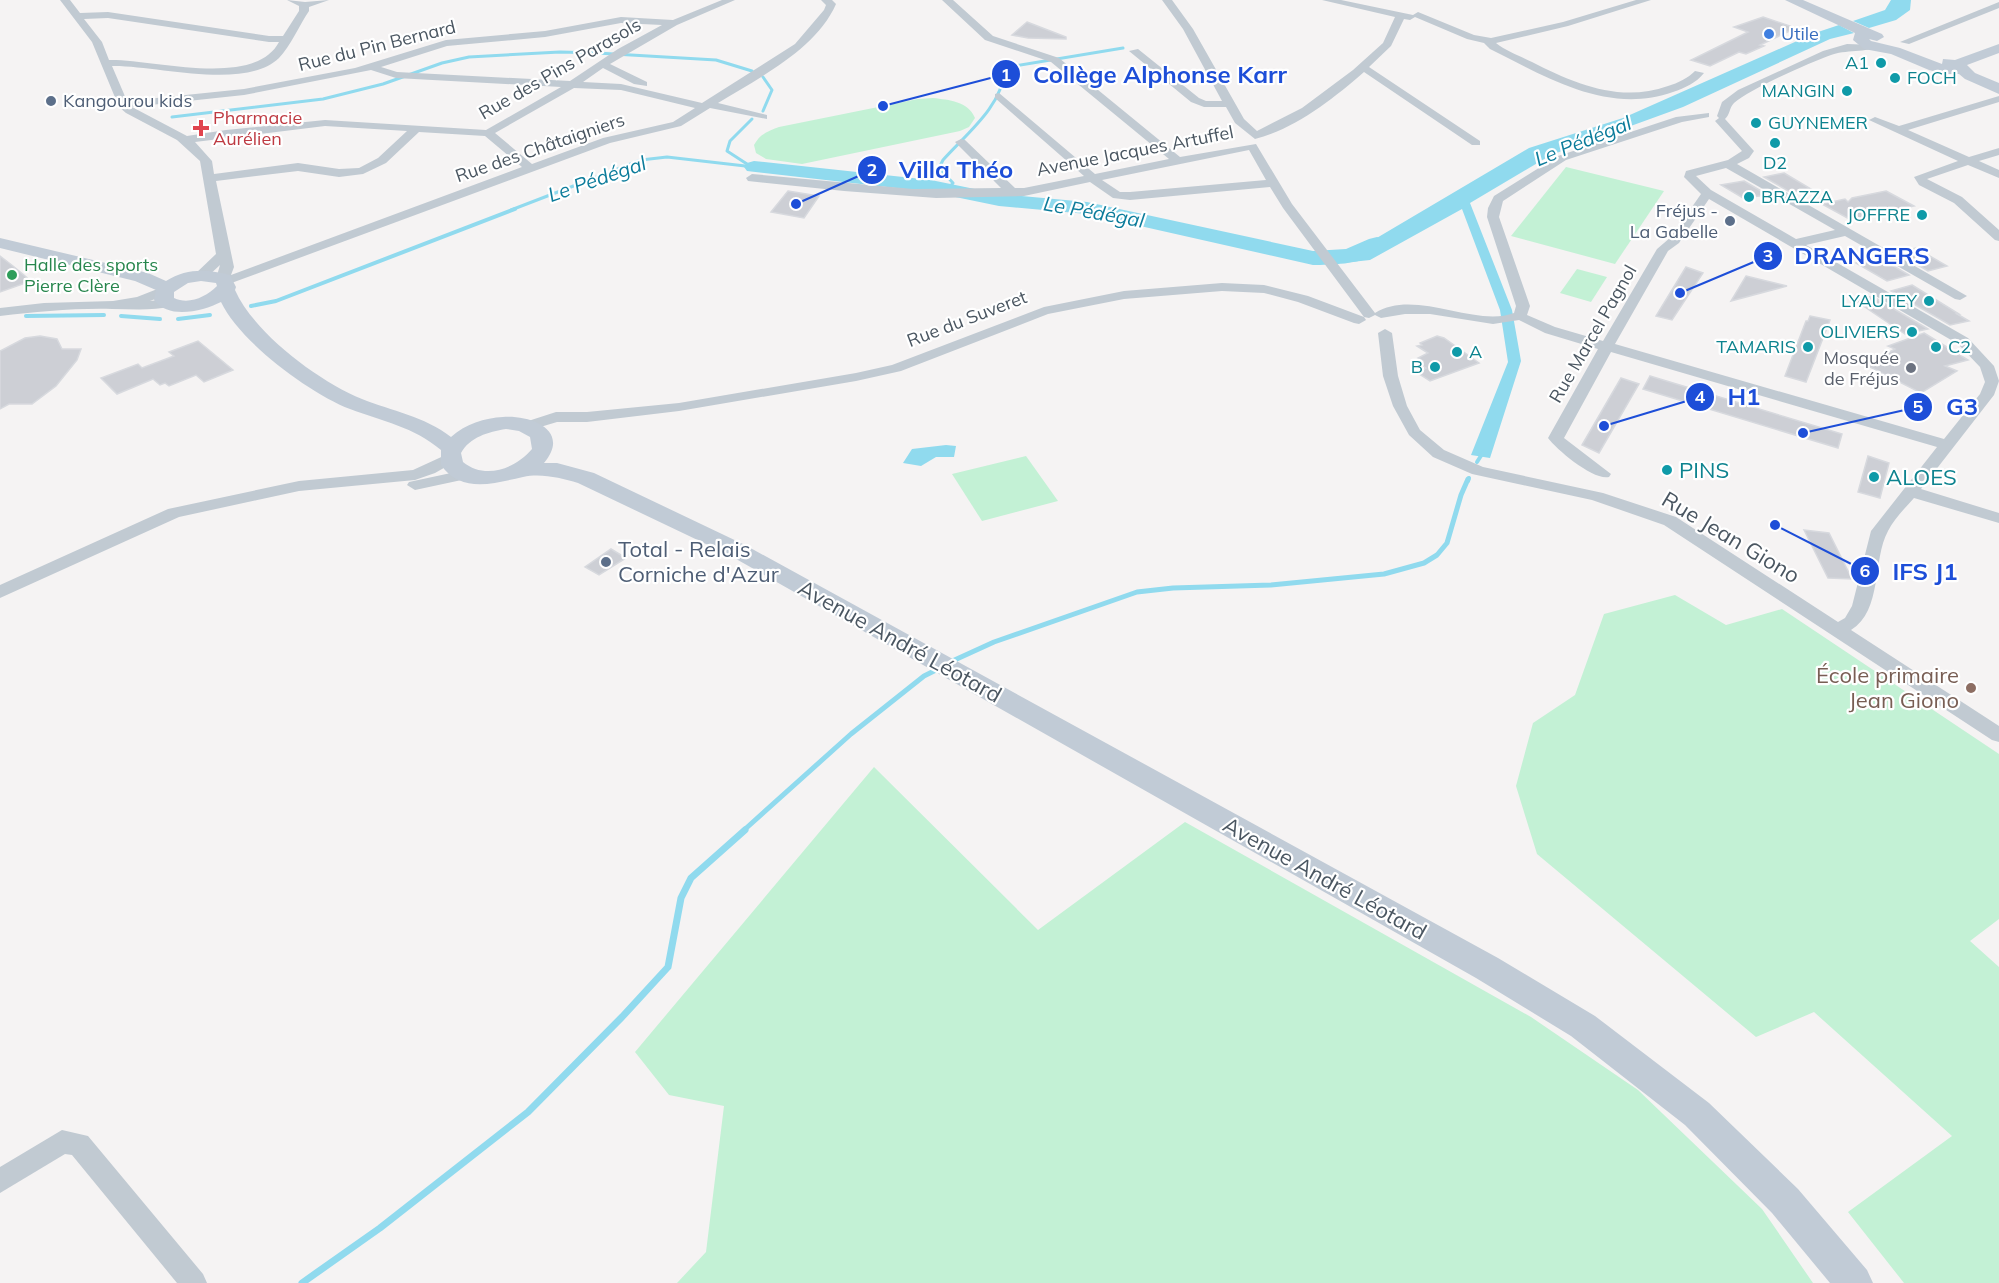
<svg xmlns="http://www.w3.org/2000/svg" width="1999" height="1283" viewBox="0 0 1999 1283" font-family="Mulish,sans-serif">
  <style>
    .green { fill: #c3f1d5 }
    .water { fill: #90daee }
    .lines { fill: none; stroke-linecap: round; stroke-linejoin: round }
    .stream-far3 { stroke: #90daee; stroke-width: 3 }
    .stream-far2 { stroke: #90daee; stroke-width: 4 }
    .stream-far1 { stroke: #90daee; stroke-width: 5 }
    .stream { stroke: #90daee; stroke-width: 7 }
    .river { fill: #90daee; fill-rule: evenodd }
    .building { fill: #cdcfd5; stroke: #d7d9de; stroke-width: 1.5 }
    .street { fill: #c1cad2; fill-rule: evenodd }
    .secondary { fill: #c1cbd6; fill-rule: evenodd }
    .shop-dot { fill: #3f7fe0; stroke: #fff; stroke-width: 2 }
    .culture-dot { fill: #0f9aa8; stroke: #fff; stroke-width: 2 }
    .service-dot { fill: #5c6f8a; stroke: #fff; stroke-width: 2 }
    .health-dot { fill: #e0444e; stroke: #fff; stroke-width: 2 }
    .leisure-dot { fill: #2e9e5b; stroke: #fff; stroke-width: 2 }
    .worship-dot { fill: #6b7280; stroke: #fff; stroke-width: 2 }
    .education-dot { fill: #8d6e63; stroke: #fff; stroke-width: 2 }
    .labels { text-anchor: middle; stroke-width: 4.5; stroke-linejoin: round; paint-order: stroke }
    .far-shop-label { font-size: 18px; fill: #366cbe; stroke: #fff; text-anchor: start }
    .far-street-label { font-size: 18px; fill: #4a5661; stroke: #fff }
    .far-culture-label { font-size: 18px; fill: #0d838f; stroke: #fff; text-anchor: end }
    .far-service-label { font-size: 18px; fill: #4e5e75; stroke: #fff; text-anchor: start }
    .far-health-label { font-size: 18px; fill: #be3a42; stroke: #fff; text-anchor: start }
    .far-leisure-label { font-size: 18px; fill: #27864d; stroke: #fff; text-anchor: start }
    .far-worship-label { font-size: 18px; fill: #5b616d; stroke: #fff; text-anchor: end }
    .far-water-label { font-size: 20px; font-style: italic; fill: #0c7c9b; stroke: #fff }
    .culture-label { font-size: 22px; fill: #0d838f; stroke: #fff; text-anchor: start }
    .street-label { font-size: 22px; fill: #4a5661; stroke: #fff }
    .service-label { font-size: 22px; fill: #4e5e75; stroke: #fff; text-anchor: start }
    .education-label { font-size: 22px; fill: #785e54; stroke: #fff; text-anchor: end }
    .leader { fill: none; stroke: #1d4ed8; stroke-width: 2 }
    .callout-dot { fill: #1d4ed8; stroke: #fff; stroke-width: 2 }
    .mark-label { font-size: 18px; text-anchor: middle; font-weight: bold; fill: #fff }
    .callout-label { font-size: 24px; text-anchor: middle; font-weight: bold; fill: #1d4ed8; stroke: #fff; stroke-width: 4.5; stroke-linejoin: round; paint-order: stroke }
  </style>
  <rect width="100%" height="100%" fill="#f5f3f3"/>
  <g class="green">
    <path d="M933,98C949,100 968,101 975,118L969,127L960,131L802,164L766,159L756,153L754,145C760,134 768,131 779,127L918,99Z"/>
    <path d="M1566,167L1664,191L1615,264L1511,236Z"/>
    <path d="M1577,269L1607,277L1591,302L1560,293Z"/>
    <path d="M1026,456L1058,501L982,521L952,474Z"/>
    <path d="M1675,595L1726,625L1782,609L1999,754V919L1970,941L1999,967V1283H1904L1848,1212L1952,1136L1814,1012L1756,1037L1537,854L1516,786L1533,723L1575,695L1604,614Z"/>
    <path d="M874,767L1038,930L1185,822L1531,1017L1638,1090L1762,1209L1813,1283H677L706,1252L724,1106L669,1095L635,1052Z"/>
  </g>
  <g class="water">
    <path d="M1891,0H1911L1910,10L1896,20L1869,28L1853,21L1885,10Z"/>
    <path d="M1839,25L1854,33L1830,39L1683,107L1551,155L1470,203L1512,310L1521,361L1490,458L1471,455L1508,362L1500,310L1462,209L1370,260L1342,263L1337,255L1353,252L1529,148L1623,118L1815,33Z"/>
    <path d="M946,445L956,446L954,457H936L921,466L903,463L912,449Z"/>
  </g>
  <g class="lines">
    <g class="stream-far3">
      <path d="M763,77L772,90L763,111"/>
      <path d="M172,117L323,99L383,84L442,63L469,57L560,52L597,53L716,60L752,71"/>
      <path d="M747,164L727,151L730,141L752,119"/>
      <path d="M948,189L953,183L939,168L943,160C964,136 1003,106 1004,71L1008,67L1123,48"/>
      <path d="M511,210L641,160L667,157L754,167"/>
    </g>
    <g class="stream-far2">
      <path d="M251,306L276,301L515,209"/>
      <path d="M26,316L104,315"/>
      <path d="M121,316L160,319"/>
      <path d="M178,319L210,315"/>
      <path d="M1477,462L1484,451"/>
      <path d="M1468,481L1469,478"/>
    </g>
    <g class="stream-far1">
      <path d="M948,663L994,642L1137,592L1173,588L1271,585L1384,574L1424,563L1437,555L1447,543L1461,495L1468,479"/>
      <path d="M743,831L851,734L924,676L940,668"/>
    </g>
    <path class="stream" d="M302,1283L380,1228L528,1112L622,1017L668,967L681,898L691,878L745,830"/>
    <path class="river" d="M754,161L931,180L999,194L1087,202L1313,251L1346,249L1369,239L1377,237L1385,239L1388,244C1374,264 1335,265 1313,265L1087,214L999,206L931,192L747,171L744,167L747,163Z"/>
  </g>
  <g class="building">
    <path d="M1763,17L1796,28L1760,45L1764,46L1746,54L1739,52L1710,66L1691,60L1748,32L1734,27Z"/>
    <path d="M1027,22L1066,37V39L1028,38L1012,35Z"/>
    <path d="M1784,173L1811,189L1790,192L1764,177Z"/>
    <path d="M1744,181L1768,195L1743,198L1721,185Z"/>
    <path d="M788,191L819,196L804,218L771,212Z"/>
    <path d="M1886,191L1914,206L1851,220L1822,204L1845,199L1848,202L1852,198Z"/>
    <path d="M1916,248L1947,266L1928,271L1897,253Z"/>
    <path d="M0,256L13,266L31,281L0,292Z"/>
    <path d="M1878,257L1909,275L1887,281L1856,263Z"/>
    <path d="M1686,267L1703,273L1672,320L1656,316Z"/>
    <path d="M1746,276L1787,286L1731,301Z"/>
    <path d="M1912,285L1959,314H1957L1969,321L1950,325L1891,291Z"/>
    <path d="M1872,296L1928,329L1905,334L1856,301Z"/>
    <path d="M1810,316L1830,320L1806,382L1785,376L1806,321H1808Z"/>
    <path d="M1924,333L1968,360L1945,366L1957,371L1921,393L1866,365L1895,349L1888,346Z"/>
    <path d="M40,336L57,339L62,349H81L77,360L56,386L32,404H9L0,409V351L25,338Z"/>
    <path d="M1437,336L1444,338L1479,363L1430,381L1416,372L1426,368L1418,363L1423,361L1418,358L1428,353L1417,346L1422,345L1420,343Z"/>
    <path d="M198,341L233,370L204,382L196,375L169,386L165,383L160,385L153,379L117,394L101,378L138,364L142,368L174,356L169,352Z"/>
    <path d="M1650,376L1842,434L1838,448L1643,389Z"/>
    <path d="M1621,378L1639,384L1599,453L1582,445Z"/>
    <path d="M1868,456L1889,463L1880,498L1858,492Z"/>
    <path d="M1804,530L1829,533L1852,579L1828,578Z"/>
    <path d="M611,549L626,558L599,575L585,567Z"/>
  </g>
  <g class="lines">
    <g class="street">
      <path d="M60,0H70L80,13L108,12L269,36H283L299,11V6L287,0L305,2L329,0L309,7V11C300,24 290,47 279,58C245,91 156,65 112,66L127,101L244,89L355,68L446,40L545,31L621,17L673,20L722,0H735L677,25L610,64L647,82V86L634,84L603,68L583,82L621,84L702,103L795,44L824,10L826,5L821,0H832L836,4C816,50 758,78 718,103L767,115V119L710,108L681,126L610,143L226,285L216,279L220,265L206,278L201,279L194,275L216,254L200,161L177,140L126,113L119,107L92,42ZM108,18L269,42H279C254,89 154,59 109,60L102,42L84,19ZM621,23L662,25L618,49L570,81L397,72L381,67L447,46L545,37ZM371,70L396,78L561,87L486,130L325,120L226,130L187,136L132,107L244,95ZM574,88L621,90L695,108L673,122L603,138L532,164L495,133ZM325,126L407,131L378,158L359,168L339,169L298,163L214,174L212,161L195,142ZM419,132L485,136L522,167L231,275L234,267L216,181L298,171L339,177L363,174L386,163Z"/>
      <path d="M942,0H953L993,36L1059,58L1180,157L1256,144L1292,204L1375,313C1415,288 1475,328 1514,313L1516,306L1487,217L1488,208L1494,196L1558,156L1676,117L1709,113V117L1682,122L1566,160L1503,201L1499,217L1530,306L1527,315L1555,327L1603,341L1657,249L1671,237L1701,194L1684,177L1686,171L1728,160L1742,151L1715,121L1719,118L1717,116L1722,102L1738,90L1823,51L1847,44L1875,45L1876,47C1870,52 1843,50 1831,55C1809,63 1750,89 1734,103C1729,108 1730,115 1725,119L1754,151L1749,158L1737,164L1967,296L1960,300L1955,299L1845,236L1806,245L1968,338L1994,366L1999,381L1994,395L1921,489L1999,513V523L1914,498C1905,508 1894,519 1888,531C1872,560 1883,610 1851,630L1999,726V742L1992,740L1664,525L1592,500L1472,474L1433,457L1409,435L1393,406L1383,376L1378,333L1385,329L1392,333L1398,376L1407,406L1420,430L1444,450L1483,467L1603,493L1676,517L1838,622L1845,618L1852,606L1871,531L1937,447L1611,352L1564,438L1611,474L1609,477C1594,481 1557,450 1548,438L1598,349L1545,333L1519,320L1493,324L1430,314H1405L1381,318L1375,315L1369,318L1364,317L1283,208L1270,187L1130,200L1113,198L1090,182L1024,196L936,198L844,191L748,181L746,178L752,174L913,189L1001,188L955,142L961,139L965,140L1015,188H1024L1084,176L995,98V94L999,93L1095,174L1169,159L1051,62L985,40ZM1249,150L1266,180L1130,192H1120L1102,180ZM1726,168L1835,230L1796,239L1711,190L1696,176ZM1709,199L1958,344L1980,367L1985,382L1980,394L1944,439L1615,344L1668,251L1679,243Z"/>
      <path d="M1162,0H1172L1193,29L1244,119L1257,131L1302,108L1353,70L1383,43L1395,17L1322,0H1341L1413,15L1418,12L1474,35L1491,38L1563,22L1636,0H1651L1568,26L1496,43C1506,51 1520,56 1532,62C1575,84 1620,103 1668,86C1678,83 1688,78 1695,71L1704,73C1696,83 1685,88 1673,92C1608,115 1548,78 1490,49L1484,43L1467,39L1415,17L1410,20L1404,19L1391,46L1369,67L1480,141V145H1472L1364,72C1333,99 1295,129 1255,139L1235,123L1226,107H1204L1191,102L1129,51L1138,49L1199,98L1206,101H1222L1183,29Z"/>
      <path d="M1999,2V8L1909,44L1900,42Z"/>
      <path d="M1999,96V102L1908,130L1969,157L1999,148V155L1979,161L1999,170V178L1968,165L1927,179L1962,197L1999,230V241L1995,240L1954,203L1919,185L1914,177L1958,161L1869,120L1875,117L1899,126Z"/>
      <path d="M1222,283L1264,285L1308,296L1364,317L1366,320L1359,324L1354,323L1298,302L1264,293L1222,291L1124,299L1048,314L901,371L856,381L679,411L587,422H557L527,431L519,426L522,423L556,412H587L679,403L856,373L892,365L1044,307L1124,291Z"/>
      <path d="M165,286L170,287L172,290L170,293L150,301L168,299L175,303L173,306C152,311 133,309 112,309C75,308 37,312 0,316V308L44,303L113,301L137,297Z"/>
      <path d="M450,453L456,455L458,458L456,461L435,473L415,480L299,491L179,517L0,598V585L168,509L299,481L413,470Z"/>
      <path d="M465,470L473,475L471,478L415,490L407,485L409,482Z"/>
      <path d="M62,1130L88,1136L203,1274L207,1283H177L72,1155L65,1154L0,1193V1167Z"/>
    </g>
    <g class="secondary">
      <path d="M1785,0H1803L1882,34L1884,37L1877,41L1869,39L1871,41L1900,48L1942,64L1943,59L1955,60L1999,44V53L1967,65L1975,73L1999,83V94L1965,79L1959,74H1944L1929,70L1891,54L1864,49L1853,40L1855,33Z"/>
      <path d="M0,238L148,273L166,281C187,268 207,269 230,275L236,287L235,290C254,333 318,381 362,399C392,411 424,416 451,437C465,424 485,418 503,417C532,415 571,431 544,463H557L594,473L745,545L1498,958L1595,1016L1709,1103L1798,1189L1867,1270L1873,1283H1830L1772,1213L1685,1125L1571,1036L1476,978L729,555L578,483C561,478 541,473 523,477C495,483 461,494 441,465V450C414,427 382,421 350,409C309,393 240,342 221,302C203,311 169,320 154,300L156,290L135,281L0,248ZM201,281L216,283L217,286C206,297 189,305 174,298V292L188,283ZM506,429L519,431L530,437L532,449C515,469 485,480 463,462L461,453C470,437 488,432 506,429Z"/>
    </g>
  </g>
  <circle class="shop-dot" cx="1769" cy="34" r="6"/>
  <g class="culture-dot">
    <circle cx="1881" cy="63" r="6"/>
    <circle cx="1895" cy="78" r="6"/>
    <circle cx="1847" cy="91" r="6"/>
    <circle cx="1756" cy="123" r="6"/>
    <circle cx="1775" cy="143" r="6"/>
    <circle cx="1749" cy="197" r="6"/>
    <circle cx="1922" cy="215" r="6"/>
    <circle cx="1929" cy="301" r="6"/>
    <circle cx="1912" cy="332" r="6"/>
    <circle cx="1808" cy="347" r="6"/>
    <circle cx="1936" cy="347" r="6"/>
    <circle cx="1457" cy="352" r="6"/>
    <circle cx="1435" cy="367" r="6"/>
    <circle cx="1667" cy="470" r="6"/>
    <circle cx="1874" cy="477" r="6"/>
  </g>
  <g class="service-dot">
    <circle cx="51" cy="101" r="6"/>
    <circle cx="1730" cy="221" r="6"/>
    <circle cx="606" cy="562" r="6"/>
  </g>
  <path class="health-dot" d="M198 119h6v6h6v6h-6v6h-6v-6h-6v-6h6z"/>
  <circle class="leisure-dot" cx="12" cy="275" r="6"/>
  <circle class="worship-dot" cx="1911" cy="368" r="6"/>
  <circle class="education-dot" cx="1971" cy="688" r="6"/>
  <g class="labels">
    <g class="far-shop-label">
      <text x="1781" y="40">Utile</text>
    </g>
    <g class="far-street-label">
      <text transform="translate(377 46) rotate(-14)" y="6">Rue du Pin Bernard</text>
      <text transform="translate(560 69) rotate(-30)" y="6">Rue des Pins Parasols</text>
      <text transform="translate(540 148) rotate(-19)" y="6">Rue des Châtaigniers</text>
      <text transform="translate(1135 151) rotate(-11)" y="6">Avenue Jacques Artuffel</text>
      <text transform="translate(967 319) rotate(-21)" y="6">Rue du Suveret</text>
      <text transform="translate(1593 334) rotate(-60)" y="6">Rue Marcel Pagnol</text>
    </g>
    <g class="far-culture-label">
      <text x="1869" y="69">A1</text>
      <text x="1907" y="84" text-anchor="start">FOCH</text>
      <text x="1835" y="97">MANGIN</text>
      <text x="1768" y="129" text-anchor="start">GUYNEMER</text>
      <text x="1775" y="169" text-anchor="middle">D2</text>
      <text x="1761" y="203" text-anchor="start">BRAZZA</text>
      <text x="1910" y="221">JOFFRE</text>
      <text x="1917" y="307">LYAUTEY</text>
      <text x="1900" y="338">OLIVIERS</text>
      <text x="1796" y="353">TAMARIS</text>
      <text x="1948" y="353" text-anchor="start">C2</text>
      <text x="1469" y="358" text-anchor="start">A</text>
      <text x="1423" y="373">B</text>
    </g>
    <g class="far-service-label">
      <text x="63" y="107">Kangourou kids</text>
      <text x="1718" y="217" text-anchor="end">Fréjus -<tspan x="1718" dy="21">La Gabelle</tspan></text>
    </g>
    <g class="far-health-label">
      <text x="213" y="124">Pharmacie<tspan x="213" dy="21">Aurélien</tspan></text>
    </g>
    <g class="far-leisure-label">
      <text x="24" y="271">Halle des sports<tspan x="24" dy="21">Pierre Clère</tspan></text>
    </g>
    <g class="far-worship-label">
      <text x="1899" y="364">Mosquée<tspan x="1899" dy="21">de Fréjus</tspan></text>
    </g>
    <g class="far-water-label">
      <text transform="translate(1583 141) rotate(-22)" y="7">Le Pédégal</text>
      <text transform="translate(597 179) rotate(-19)" y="7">Le Pédégal</text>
      <text transform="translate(1094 212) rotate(10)" y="7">Le Pédégal</text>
    </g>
    <g class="culture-label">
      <text x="1679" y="478">PINS</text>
      <text x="1886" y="485">ALOES</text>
    </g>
    <g class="street-label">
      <text transform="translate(1731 537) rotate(31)" y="8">Rue Jean Giono</text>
      <text transform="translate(900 641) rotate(29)" y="8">Avenue André Léotard</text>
      <text transform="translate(1325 878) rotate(29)" y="8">Avenue André Léotard</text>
    </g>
    <g class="service-label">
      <text x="618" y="557">Total - Relais<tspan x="618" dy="25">Corniche d'Azur</tspan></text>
    </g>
    <g class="education-label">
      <text x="1959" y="683">École primaire<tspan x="1959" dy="25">Jean Giono</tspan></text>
    </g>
  </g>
  <path class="leader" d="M883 106L1006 74M796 204L872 170M1680 293L1768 256M1604 426L1700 397M1803 433L1918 407M1775 525L1865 571"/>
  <g class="callout-dot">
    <circle cx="883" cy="106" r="6"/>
    <circle cx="796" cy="204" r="6"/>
    <circle cx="1680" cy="293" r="6"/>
    <circle cx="1604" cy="426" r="6"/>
    <circle cx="1803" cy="433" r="6"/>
    <circle cx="1775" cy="525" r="6"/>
    <circle cx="1006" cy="74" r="15"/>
    <circle cx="872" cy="170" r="15"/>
    <circle cx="1768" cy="256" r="15"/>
    <circle cx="1700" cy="397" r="15"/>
    <circle cx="1918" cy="407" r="15"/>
    <circle cx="1865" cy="571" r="15"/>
  </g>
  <g class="mark-label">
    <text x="1006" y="81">1</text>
    <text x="872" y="176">2</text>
    <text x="1768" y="262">3</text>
    <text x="1700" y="403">4</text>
    <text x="1918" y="413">5</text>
    <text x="1865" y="577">6</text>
  </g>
  <g class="callout-label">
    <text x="1160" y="83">Collège Alphonse Karr</text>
    <text x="956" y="178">Villa Théo</text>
    <text x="1862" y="264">DRANGERS</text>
    <text x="1744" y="405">H1</text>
    <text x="1962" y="415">G3</text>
    <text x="1925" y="580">IFS J1</text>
  </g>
</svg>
